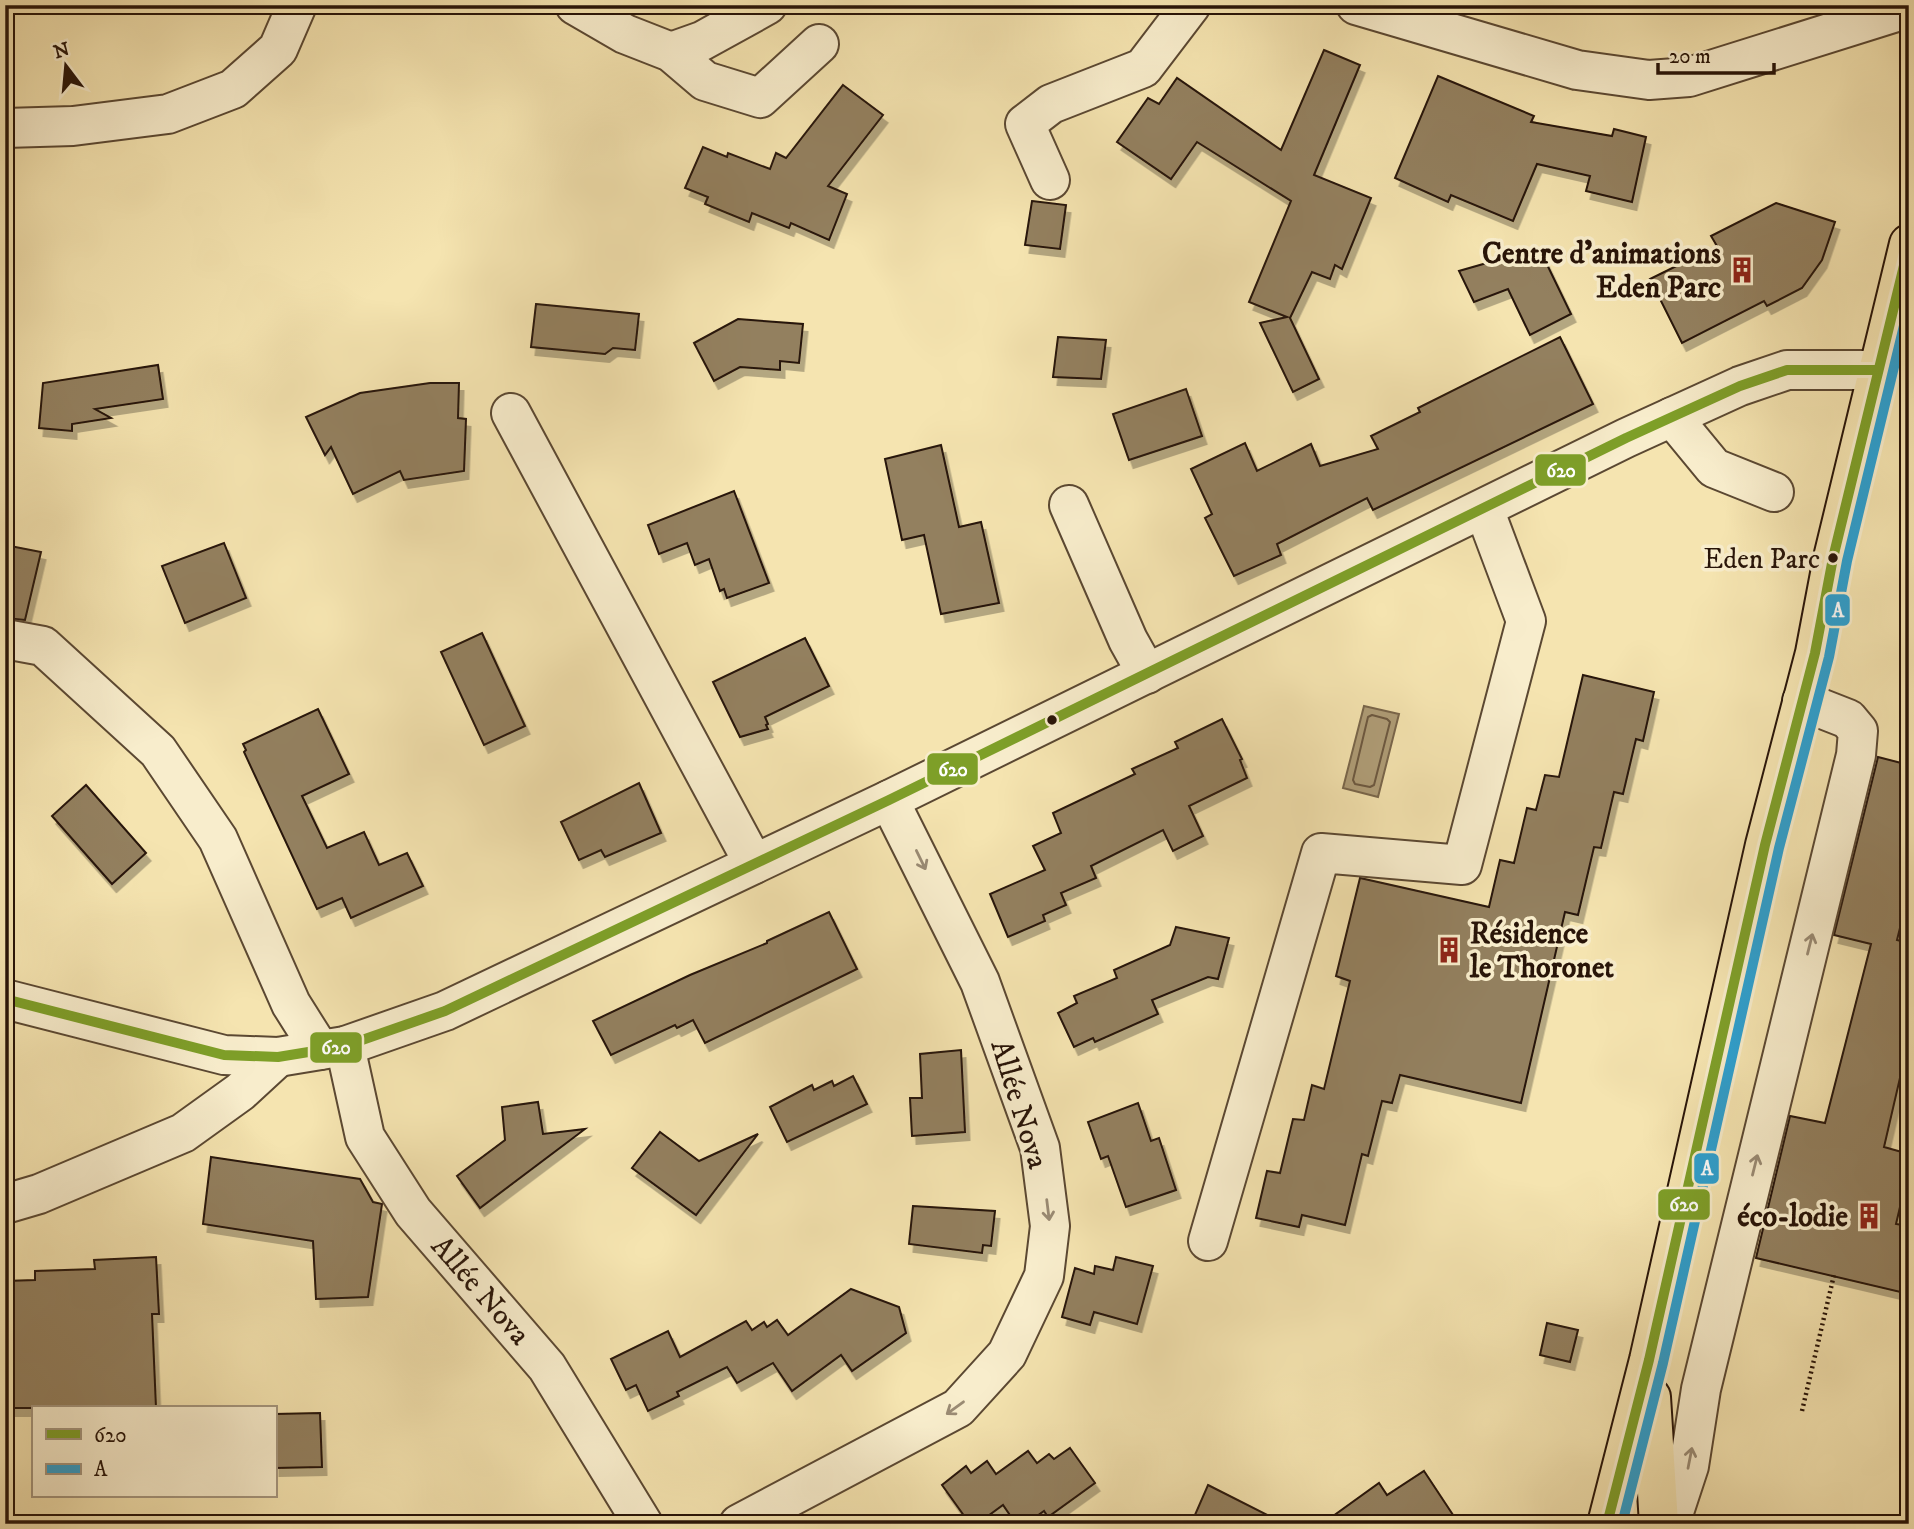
<svg xmlns="http://www.w3.org/2000/svg" width="1914" height="1529" viewBox="0 0 1914 1529" font-family="'IM FELL DW Pica',serif">
  <style>
    .water { fill: #af9d77; stroke: #79664b; stroke-width: 2 }
    .lines { fill: none; stroke-linecap: round; stroke-linejoin: round }
    .shore { stroke: #6c5840; stroke-width: 2 }
    .building { fill: #93805f; stroke: #281408; stroke-width: 2; filter: url(#shadow) }
    .minor-casing { stroke: #5b4832; stroke-width: 42 }
    .major-casing { stroke: #281408; stroke-width: 42 }
    .path { stroke: #281408; stroke-width: 4.5; stroke-dasharray: 2 3.5; stroke-linecap: butt }
    .minor { stroke: #f8edcc; stroke-width: 38 }
    .major { stroke: #f5e4b0; stroke-width: 38 }
    .bus-1-casing { stroke: #f8edcc; stroke-width: 16 }
    .bus-2-casing { stroke: #f8edcc; stroke-width: 16 }
    .bus-1 { stroke: #7e9f28; stroke-width: 10 }
    .bus-2 { stroke: #2da0d0; stroke-width: 10 }
    .oneway { stroke: #9a8b74 }
    .bus-dot { fill: #281408; stroke: #f8edcc; stroke-width: 2.5 }
    .labels { text-anchor: middle; stroke-width: 7; stroke-linejoin: round; paint-order: stroke }
    .bus-label { font-size: 28px; fill: #281408; stroke: #f8edcc; text-anchor: end }
    .poi-label { font-size: 30px; font-weight: bold; fill: #281408; stroke: #f8edcc; text-anchor: end }
    .street-label { font-size: 30px; fill: #281408; stroke: #f8edcc }
    .line-badge { stroke: #f8edcc; stroke-width: 2.5 }
    .badge-label { font-size: 19px; text-anchor: middle; font-weight: bold; fill: #fff }
  </style>
  <defs>
    <filter id="shadow"><feDropShadow dx="4.5" dy="8" stdDeviation="0" flood-color="#0004"/></filter>
  </defs>
  <rect width="100%" height="100%" fill="#f5e4b0"/>
  <filter id="stains"><feTurbulence type="fractalNoise" baseFrequency=".00286" numOctaves="4"/><feColorMatrix values="0 0 0 0 .2 0 0 0 0 .09 0 0 0 0 .02 0 0 0 .5 -.17"/></filter>
  <radialGradient id="worn" r=".72"><stop offset=".6" stop-color="#630" stop-opacity="0"/><stop offset="1" stop-color="#630" stop-opacity=".3"/></radialGradient>
  <path class="water" d="M1364,706L1399,714L1378,797L1343,788Z"/>
  <g class="lines">
    <path class="shore" d="M1372,715L1387,719L1390,722L1374,785L1370,787L1355,784L1353,780L1368,717Z"/>
  </g>
  <g class="building">
    <path d="M1324,50L1360,65L1314,175L1371,198L1342,269L1335,265L1330,279L1312,272L1290,318L1319,379L1293,392L1260,323L1287,317L1249,302L1291,201L1197,142L1171,179L1117,142L1148,98L1159,104L1177,78L1281,150Z"/>
    <path d="M1438,76L1534,116L1531,122L1612,136L1614,129L1646,137L1632,202L1586,191L1590,176L1537,164L1513,221L1451,195L1448,202L1395,178Z"/>
    <path d="M843,85L883,115L828,186L847,194L829,240L791,223L789,228L752,213L749,222L705,204L708,197L685,188L703,147L727,157L728,153L770,169L776,153L786,158Z"/>
    <path d="M1032,201L1066,205L1060,249L1025,245Z"/>
    <path d="M1776,203L1835,222L1822,260L1802,288L1767,306L1764,301L1682,343L1650,279L1717,246L1711,236Z"/>
    <path d="M1539,248L1571,314L1530,335L1508,289L1474,302L1459,271Z"/>
    <path d="M536,304L639,314L635,350L613,348L605,354L531,347Z"/>
    <path d="M738,319L803,324L799,363L780,361V370L740,367L714,381L694,343Z"/>
    <path d="M1058,337L1106,340L1101,379L1053,377Z"/>
    <path d="M1560,337L1593,404L1373,510L1367,498L1277,544L1281,555L1234,576L1205,518L1212,514L1191,469L1245,443L1257,471L1311,444L1320,466L1378,449L1371,436L1420,412L1418,408Z"/>
    <path d="M158,365L163,399L95,409L111,418L72,424V431L39,428L43,383Z"/>
    <path d="M430,383H459L458,418L466,419L464,471L404,480L400,471L353,494L331,447L325,455L306,417L360,393Z"/>
    <path d="M1186,389L1202,436L1129,460L1113,414Z"/>
    <path d="M941,445L959,527L981,522L999,603L941,614L924,535L902,540L885,459Z"/>
    <path d="M734,491L769,583L727,598L724,589L720,591L709,559L695,565L687,543L659,554L648,525Z"/>
    <path d="M224,543L246,598L185,623L162,566Z"/>
    <path d="M5,545L41,552L25,620L5,618Z"/>
    <path d="M482,633L525,726L484,745L441,652Z"/>
    <path d="M805,638L829,686L765,717L768,724L766,725L768,729L740,737L713,682Z"/>
    <path d="M1583,675L1654,692L1643,741L1636,739L1623,794L1614,792L1601,848L1594,847L1578,915L1565,912L1521,1103L1400,1075L1392,1103L1382,1101L1368,1156L1362,1154L1345,1225L1302,1215L1299,1227L1256,1218L1267,1171L1280,1173L1293,1119L1304,1120L1312,1085L1324,1089L1350,981L1336,976L1360,878L1489,907L1500,860L1514,863L1527,808L1536,810L1545,775L1559,777Z"/>
    <path d="M318,709L349,774L302,796L327,848L364,832L379,865L407,853L423,886L351,918L342,898L317,909L244,752L246,750L243,744Z"/>
    <path d="M1222,719L1242,759L1240,760L1247,778L1189,806L1203,836L1173,851L1163,830L1091,866L1096,878L1061,893L1066,905L1043,915L1045,921L1008,937L990,894L1045,870L1033,846L1061,833L1053,813L1135,774L1132,769L1178,748L1175,742Z"/>
    <path d="M1878,757L1909,765V892L1897,940L1909,943V1039L1884,1147L1909,1154V1169L1896,1224L1909,1226V1294L1756,1258L1790,1116L1825,1123L1871,944L1834,935Z"/>
    <path d="M639,783L661,833L605,857L601,850L579,860L561,822Z"/>
    <path d="M86,785L146,853L112,884L52,816Z"/>
    <path d="M829,912L857,969L705,1043L693,1020L677,1028L675,1025L611,1055L593,1021L690,975L767,943V941Z"/>
    <path d="M1176,927L1229,938L1218,979L1208,977L1152,1000L1158,1014L1095,1042L1093,1038L1074,1047L1058,1013L1077,1003L1074,996L1117,978L1114,970L1170,945Z"/>
    <path d="M961,1050L965,1132L912,1136L910,1098H922L920,1054Z"/>
    <path d="M853,1076L867,1104L787,1142L770,1107L812,1085L814,1090L832,1081L834,1086Z"/>
    <path d="M538,1102L543,1134L585,1129L480,1208L457,1176L505,1140L502,1107Z"/>
    <path d="M1138,1103L1151,1141L1159,1138L1176,1190L1126,1207L1108,1156L1101,1159L1088,1122Z"/>
    <path d="M660,1132L699,1161L758,1134L696,1215L632,1168Z"/>
    <path d="M211,1157L360,1179L373,1202L382,1204L368,1297L316,1299L313,1241L203,1224Z"/>
    <path d="M913,1206L995,1211L991,1246L983,1245L982,1253L909,1244Z"/>
    <path d="M156,1257L159,1314H152L156,1408H5V1281L35,1280V1271L95,1269L94,1260Z"/>
    <path d="M1116,1257L1153,1266L1137,1324L1094,1312L1090,1325L1062,1317L1075,1268L1094,1274L1095,1266L1113,1270Z"/>
    <path d="M851,1289L899,1307L906,1333L852,1371L841,1355L792,1391L773,1363L737,1383L727,1367L677,1392L679,1396L648,1411L636,1385L626,1390L611,1359L668,1331L680,1357L746,1321L752,1330L764,1322L767,1327L777,1320L788,1335Z"/>
    <path d="M1547,1323L1578,1330L1570,1362L1540,1355Z"/>
    <path d="M320,1413L322,1467L275,1468V1414Z"/>
    <path d="M1070,1448L1095,1483L1048,1517L1044,1511L1026,1524H1016L1003,1505L977,1524H970L942,1485L966,1466L971,1473L987,1461L996,1474L1028,1451L1037,1463L1049,1454L1054,1459Z"/>
    <path d="M1424,1471L1459,1524H1322L1379,1483L1387,1495Z"/>
    <path d="M1208,1485L1285,1524H1191Z"/>
  </g>
  <g class="lines">
    <g class="minor-casing">
      <g id="minor">
        <path d="M575,5L625,34L671,52L705,81L760,98L819,44"/>
        <path d="M1356,5L1577,70L1649,80L1689,77L1909,8"/>
        <path d="M671,52L702,41L767,5"/>
        <path d="M5,128L73,126L168,114L233,89L278,49L297,5"/>
        <path d="M1050,180L1025,124L1051,104L1143,68L1191,5"/>
        <path d="M511,413L754,864"/>
        <path d="M1672,417L1714,468L1774,492"/>
        <path d="M1069,505L1128,640L1147,674"/>
        <path d="M5,639L43,646L158,751L218,839L291,1004L320,1050"/>
        <path d="M5,999L224,1055L278,1057L345,1046L445,1011L889,800L1626,438L1740,386L1787,370H1878"/>
        <path d="M345,1046L365,1137L413,1212L547,1367L643,1524"/>
        <path d="M5,1204L39,1194L183,1133L240,1092L278,1057"/>
        <path d="M1208,1241L1321,853L1462,865L1526,621L1484,509"/>
        <path d="M739,1524L958,1408L1007,1354L1044,1276L1050,1226L1040,1148L980,982L889,800"/>
        <path d="M1670,1524L1689,1466L1701,1389L1856,755L1858,731L1848,719L1802,701"/>
      </g>
    </g>
    <g class="major-casing">
      <g id="major">
        <path d="M1651,1397L1659,1524"/>
        <path d="M1607,1524L1649,1360L1765,845L1815,653L1833,558L1909,244"/>
      </g>
    </g>
    <path class="path" d="M1802,1411L1834,1275"/>
    <use href="#minor" class="minor"/>
    <use href="#major" class="major"/>
    <g class="bus-1-casing">
      <g id="bus-1">
        <path d="M5,999L224,1055L278,1057L345,1046L445,1011L889,800L1626,438L1740,386L1787,370H1878"/>
        <path d="M1607,1524L1649,1360L1765,845L1815,653L1833,558L1909,245"/>
      </g>
    </g>
    <g class="bus-2-casing">
      <path id="bus-2" d="M1622,1524L1663,1363L1779,848L1829,657L1847,561L1909,305"/>
    </g>
    <use href="#bus-1" class="bus-1"/>
    <use href="#bus-2" class="bus-2"/>
  </g>
  <defs><path id="oneway-shaft" d="M-6 0H5M1.5-3L5.5 0L1.5 3" fill="none" stroke-width="1.6" stroke-linecap="round" stroke-linejoin="round" transform="scale(1.75)"/></defs>
  <g class="oneway">
    <use href="#oneway-shaft" transform="translate(921 860) rotate(64)"/>
    <use href="#oneway-shaft" transform="translate(1810 944) rotate(-76)"/>
    <use href="#oneway-shaft" transform="translate(1755 1165) rotate(-76)"/>
    <use href="#oneway-shaft" transform="translate(1048 1210) rotate(83)"/>
    <use href="#oneway-shaft" transform="translate(955 1408) rotate(144)"/>
    <use href="#oneway-shaft" transform="translate(1690 1458) rotate(-79)"/>
  </g>
  <defs>
    <g id="building-bare" transform="scale(2.1)"><path d="M-4-6H4V6H1V3H-1V6H-4ZM-2.5-4.3h1.7v1.8h-1.7ZM.8-4.3h1.7v1.8H.8ZM-2.5-1h1.7V.8h-1.7ZM.8-1h1.7V.8H.8Z" fill="#8f2418" stroke="#f8edcc" stroke-width="2.5" paint-order="stroke"/></g>
  </defs>
  <g fill-rule="evenodd">
    <use href="#building-bare" x="1742" y="270"/>
    <use href="#building-bare" x="1449" y="950"/>
    <use href="#building-bare" x="1869" y="1216"/>
  </g>
  <g class="bus-dot">
    <circle cx="1833" cy="558" r="6"/>
    <circle cx="1052" cy="720" r="6"/>
  </g>
  <g class="labels">
    <g class="bus-label">
      <text x="1820" y="568">Eden Parc</text>
    </g>
    <g class="poi-label">
      <text x="1721" y="263">Centre d'animations<tspan x="1721" dy="34">Eden Parc</tspan></text>
      <text x="1470" y="943" text-anchor="start">Résidence<tspan x="1470" dy="34">le Thoronet</tspan></text>
      <text x="1848" y="1226">éco-lodie</text>
    </g>
    <g class="street-label">
      <text transform="translate(1020 1104) rotate(73)" y="10">Allée Nova</text>
      <text transform="translate(481 1290) rotate(49)" y="10">Allée Nova</text>
    </g>
  </g>
  <g class="line-badge">
    <rect x="1534" y="453" width="53" height="34" rx="7" fill="#7e9f28"/>
    <rect x="1824" y="593" width="27" height="34" rx="7" fill="#2da0d0"/>
    <rect x="926" y="752" width="53" height="34" rx="7" fill="#7e9f28"/>
    <rect x="309" y="1031" width="54" height="33" rx="7" fill="#7e9f28"/>
    <rect x="1693" y="1152" width="27" height="33" rx="7" fill="#2da0d0"/>
    <rect x="1657" y="1188" width="54" height="33" rx="7" fill="#7e9f28"/>
  </g>
  <g class="badge-label">
    <text x="1561" y="477">620</text>
    <text x="1838" y="617">A</text>
    <text x="953" y="776">620</text>
    <text x="336" y="1054">620</text>
    <text x="1707" y="1175">A</text>
    <text x="1684" y="1211">620</text>
  </g>
  <rect width="1914" height="1529" fill="none" stroke="#f5e4b0" stroke-width="28"/>
  <rect x="7" y="7" width="1900" height="1515" fill="none" stroke="#281408" stroke-width="3.5"/>
  <rect x="14" y="14" width="1886" height="1501" fill="none" stroke="#281408" stroke-width="2"/>
  <rect x="32" y="1406" width="245" height="91" fill="#f8edcc" stroke="#a5967e" stroke-width="2"/>
  <rect x="46" y="1429" width="35" height="10" fill="#7e9f28" stroke="#a5967e" stroke-width="2"/>
  <text x="94" y="1442" font-size="21" fill="#281408">620</text>
  <rect x="46" y="1464" width="35" height="10" fill="#2da0d0" stroke="#a5967e" stroke-width="2"/>
  <text x="94" y="1476" font-size="21" fill="#281408">A</text>
  <g transform="translate(66 66) rotate(344)" stroke="#f8edcc" stroke-width="5" paint-order="stroke">
  <path d="M0-5L12 26L0 18L-12 26Z" fill="#281408"/>
  <text y="-10" font-size="19" font-weight="bold" text-anchor="middle" fill="#281408">N</text>
  </g>
  <path d="M1658 63v10h116v-10" fill="none" stroke="#281408" stroke-width="3.5"/>
  <text x="1669" y="63" font-size="21" fill="#281408" stroke="#f8edcc" stroke-width="5" paint-order="stroke">20 m</text>
  <rect width="100%" height="100%" filter="url(#stains)"/>
  <rect width="100%" height="100%" fill="url(#worn)"/>
</svg>
